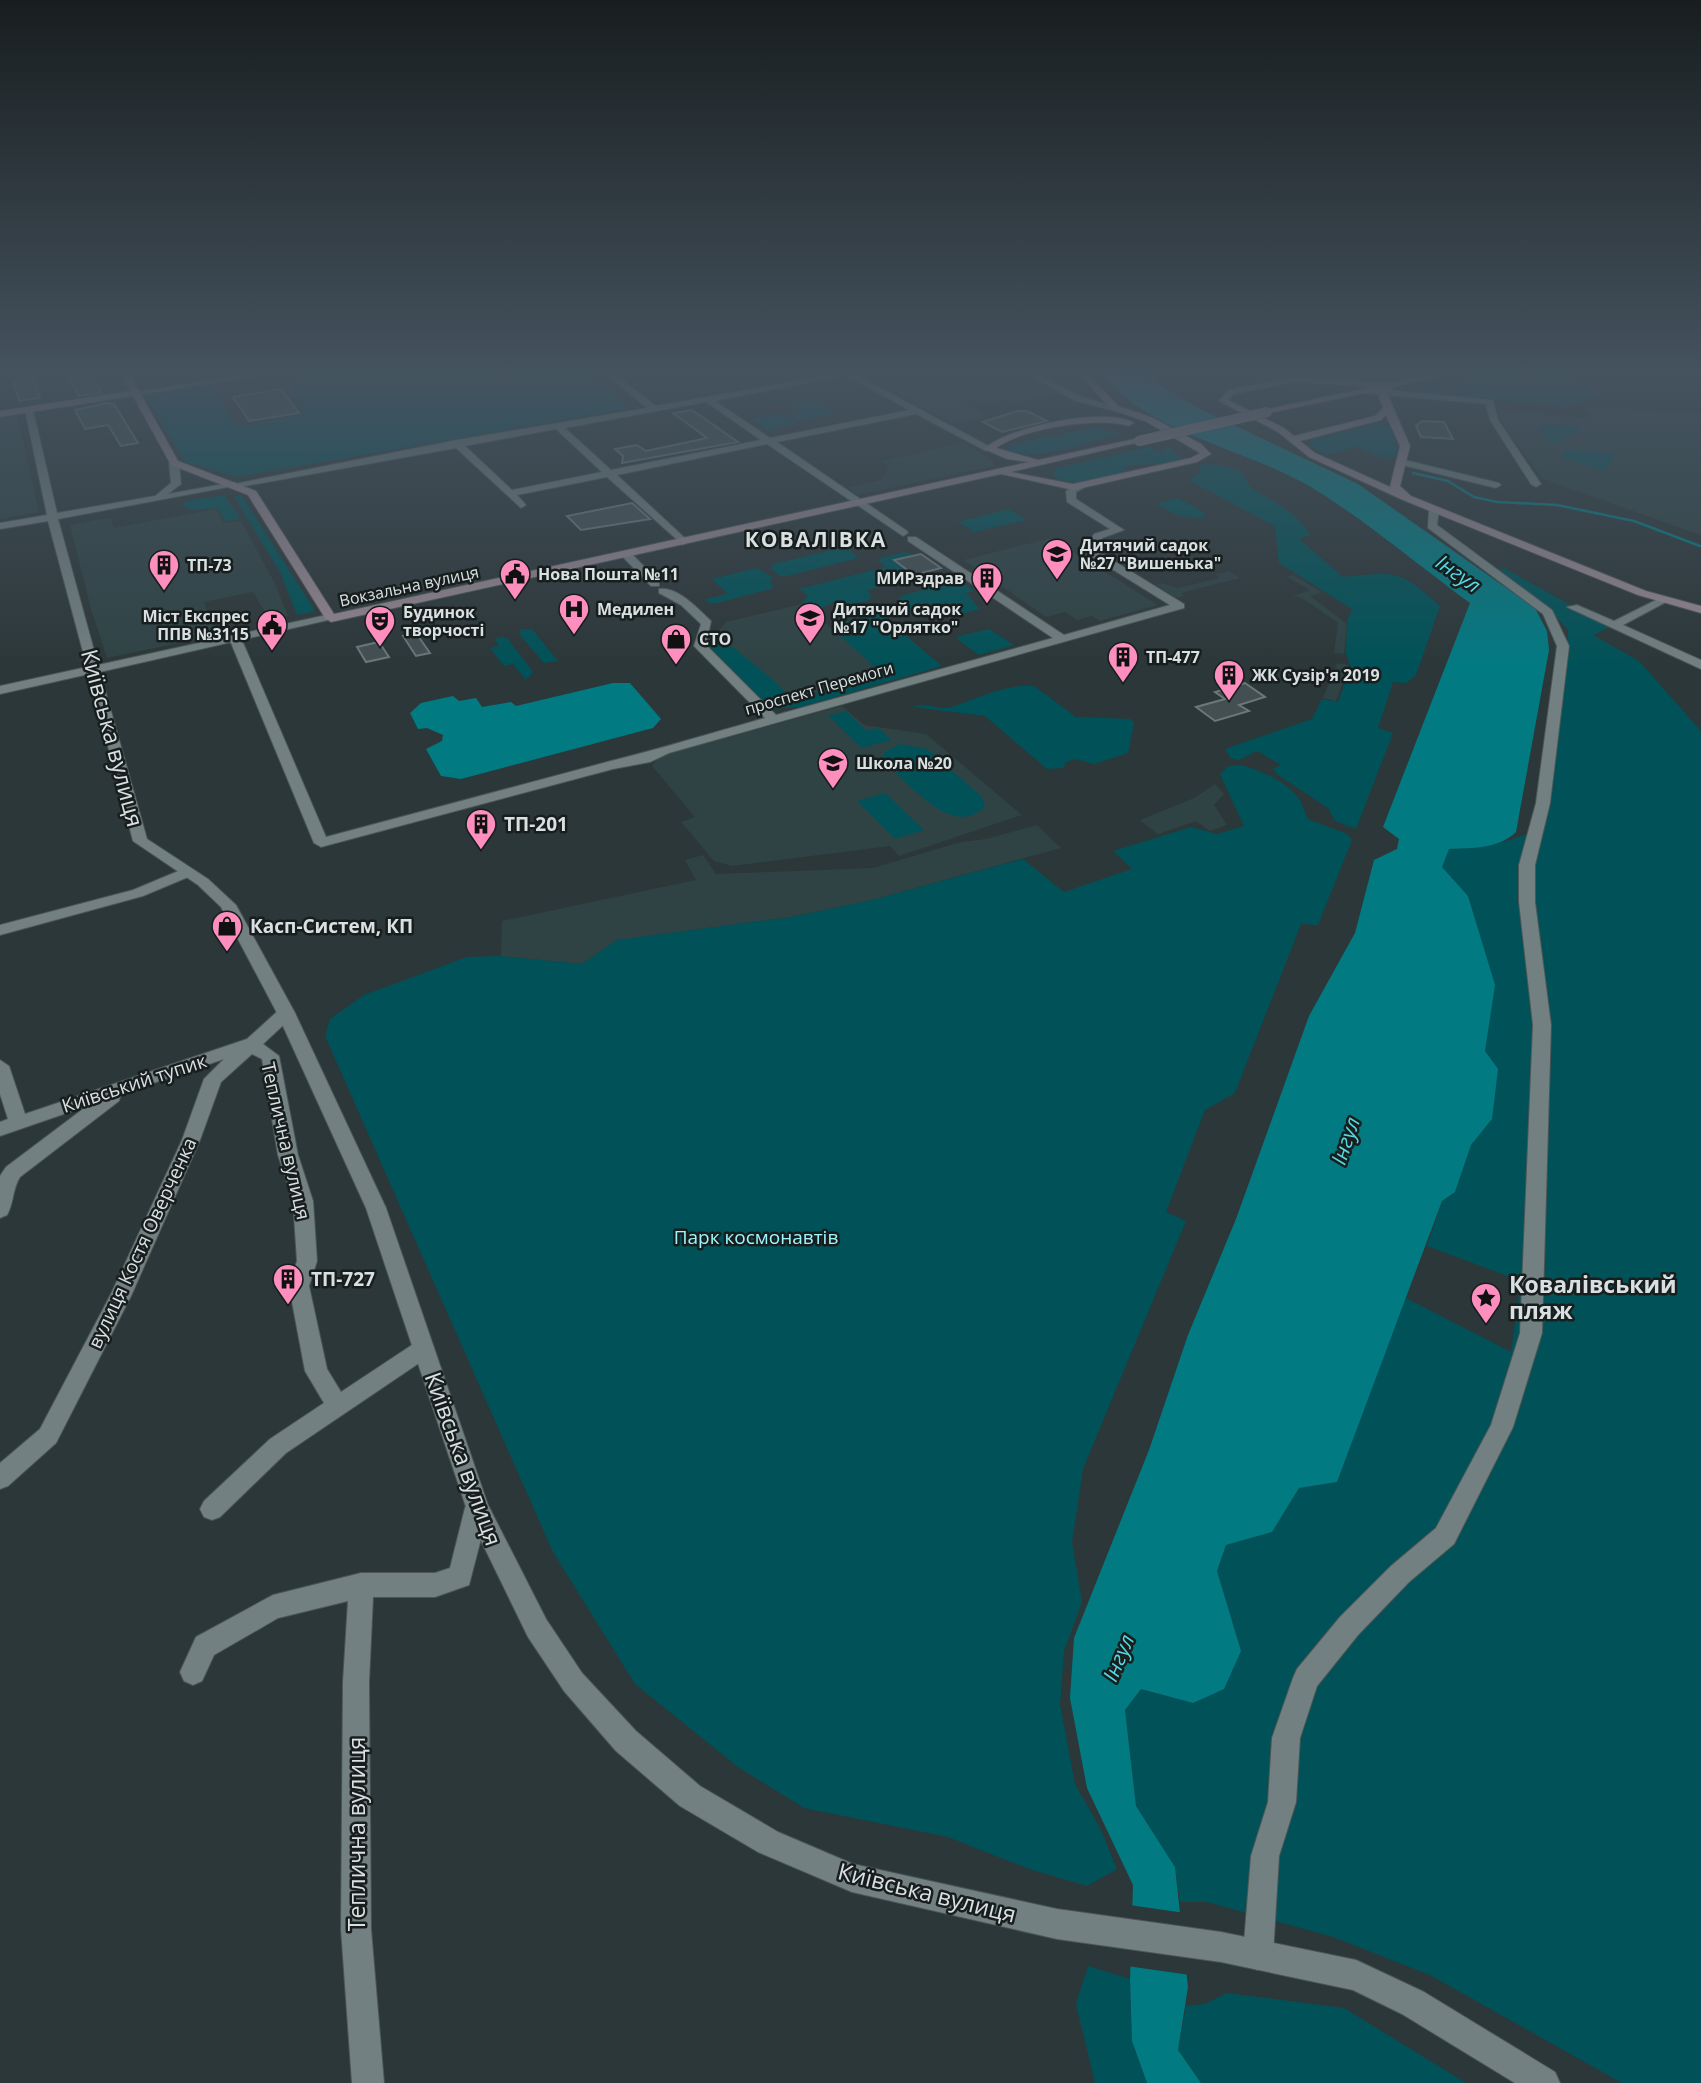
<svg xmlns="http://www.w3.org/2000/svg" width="1701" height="2083" viewBox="0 0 1701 2083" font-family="'Open Sans',sans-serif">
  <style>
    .built { fill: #2f4345 }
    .green { fill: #005258 }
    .water { fill: #027a82 }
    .pier { fill: #2c3739 }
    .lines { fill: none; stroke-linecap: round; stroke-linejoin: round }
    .stream { stroke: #027a82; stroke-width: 2.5 }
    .building { fill: #434f51; stroke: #6b7879; stroke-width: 2 }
    .minor-casing { stroke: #4b5556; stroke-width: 2 }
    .tertiary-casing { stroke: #4b5556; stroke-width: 2 }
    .secondary-casing { stroke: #4b5556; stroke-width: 2 }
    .minor { fill: #738081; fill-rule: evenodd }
    .tertiary { fill: #738081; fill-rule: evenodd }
    .secondary { fill: #93858f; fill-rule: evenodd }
    .secondary-bridge-casing { stroke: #4b5556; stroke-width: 11; stroke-linecap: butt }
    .secondary-bridge { stroke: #93858f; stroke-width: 10 }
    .labels { text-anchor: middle; stroke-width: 5; stroke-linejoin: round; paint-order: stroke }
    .far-poi-label { font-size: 16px; font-weight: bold; fill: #d9e0e1; stroke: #181e1e; text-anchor: start }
    .far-street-label { font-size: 16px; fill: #d9e0e1; stroke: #181e1e }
    .poi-label { font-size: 19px; font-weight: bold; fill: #d9e0e1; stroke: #181e1e; text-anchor: start }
    .street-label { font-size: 19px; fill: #d9e0e1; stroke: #181e1e }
    .park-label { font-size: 19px; fill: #9df5fd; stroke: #181e1e }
    .far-district-label { font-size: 21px; font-weight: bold; letter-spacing: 2px; fill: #d9e0e1; stroke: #181e1e }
    .water-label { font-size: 21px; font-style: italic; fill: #56d8e4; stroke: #181e1e }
    .near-street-label { font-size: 23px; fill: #d9e0e1; stroke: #181e1e }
    .near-poi-label { font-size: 23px; font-weight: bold; fill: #d9e0e1; stroke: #181e1e; text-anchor: start }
  </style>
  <rect width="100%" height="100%" fill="#2c3739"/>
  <g class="built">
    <path d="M865,375H1023L1060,393L1013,403L1005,399L983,403L976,399L962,402L986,416L952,424Z"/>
    <path d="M1584,407L1701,413V535L1543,479L1500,421L1499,410L1582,418L1589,416Z"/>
    <path d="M17,415L39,512L0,519V418Z"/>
    <path d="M963,443L992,460L994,466L858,495L847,488L881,480L889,466L882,461Z"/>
    <path d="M216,509L224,523L241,521L275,584L288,616L270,620L253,592L204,602L217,635L107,658L91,609L70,525L110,518L114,528Z"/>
    <path d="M1051,538L1158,605L1100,621L1092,616L1077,620L1065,612L1046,617L964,560Z"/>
    <path d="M1229,571L1240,578L1181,593L1184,596L1177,598L1156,585L1162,583L1178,588L1219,578L1216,574Z"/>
    <path d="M1293,575L1322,592L1310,596L1347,624L1344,654L1334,653L1338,623L1302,598L1293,596L1310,590L1287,577Z"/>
    <path d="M802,604L831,628L859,621L916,666L791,700L717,634L726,622Z"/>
    <path d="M1337,663L1349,665L1336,701L1323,698Z"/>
    <path d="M842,706L864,725L926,734L1022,815L899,856L890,846L732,866L714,861L681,822L695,817L652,766L660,756Z"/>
    <path d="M1215,784L1224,794L1214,805L1227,825L1210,831L1196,821L1158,834L1140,820L1194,798Z"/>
    <path d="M1037,825L1061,848L868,901L791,917L618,940L582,964L501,956L502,921L696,880L685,860L703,855L716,874L873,868L961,842L986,839Z"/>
  </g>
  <g class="green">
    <path d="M292,375H588L627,406L624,409L237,477L185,462L145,396L210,386L237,427L299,415L304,408L293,390Z"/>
    <path d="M1475,375C1511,375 1574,366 1599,395L1569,407L1411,391L1439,387L1446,389L1448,394L1467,396L1469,394L1459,390L1454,384Z"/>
    <path d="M813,400L828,410L841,412L800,421L788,415L802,411L792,404Z"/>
    <path d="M781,413L796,423L769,431L751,419Z"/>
    <path d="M1380,423L1391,427L1397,447L1396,457L1385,459L1357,447L1326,455L1309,446L1312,439Z"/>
    <path d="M1545,424L1577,426L1579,430L1556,444L1550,443L1540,430Z"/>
    <path d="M1095,427L1121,434C1096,440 1033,464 1007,450L1013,444Z"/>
    <path d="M1149,447L1159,452L1169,447L1181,459C1168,466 1141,463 1124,467L1126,469C1108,482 1070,489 1052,475L1057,468Z"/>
    <path d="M1566,449L1616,454L1605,471L1562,458Z"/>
    <path d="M1206,464C1217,465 1234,466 1243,474C1246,478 1247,485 1252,488C1274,503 1295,510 1310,535L1299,539L1343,577C1397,572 1399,569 1440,606L1416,675L1406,683L1393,682L1378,728L1393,733L1356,829L1335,821L1328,808L1278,775L1273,769L1281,765L1257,751L1239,760L1230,758L1225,749L1312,719L1322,699L1338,702L1351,667L1346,654L1347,622L1352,609L1279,563L1275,526L1188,480L1200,474L1199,465Z"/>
    <path d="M224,495L241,519L225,521L218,508L192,510L182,506L186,501Z"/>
    <path d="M241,495L314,609L313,612L297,615L281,574L234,496Z"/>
    <path d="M1178,498L1205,513L1202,519L1177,515L1156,504Z"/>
    <path d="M1009,509L1026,520L974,532L958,522Z"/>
    <path d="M840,548L849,549L858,558L787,576H780L770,568L773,564Z"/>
    <path d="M905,552L916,555L895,560L919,577L867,590L872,597L869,600L842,607L834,602L814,612L802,603L808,596L799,589L886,567L878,560L880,558Z"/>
    <path d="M756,568L774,578L769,580L774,588L717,603H709L705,599L728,594L712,579Z"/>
    <path d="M1504,568L1610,627L1593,635L1639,661L1701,731V2083H1622L1430,1975L1333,1937L1207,1902H1180L1175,1867L1136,1806L1125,1710L1141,1689L1193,1703L1241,1651L1217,1571L1226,1545L1272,1532L1299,1488L1337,1482L1404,1297L1511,1352L1521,1281L1427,1246L1442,1201L1455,1192L1471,1145L1492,1119L1485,1051L1494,985L1468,896L1442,867L1448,849C1481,848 1514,843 1542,826L1567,656L1568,630L1550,610L1497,570Z"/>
    <path d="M959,580L974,591L966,593L980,609C957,615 933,624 912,609L886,619L942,666L801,707L770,709L706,646L710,637L717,634C742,656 773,677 792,700L884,675L840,636L833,625L905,606L898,598L904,595Z"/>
    <path d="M521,629H532L558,661L544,663L519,634Z"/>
    <path d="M989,629L1014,645L979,655L957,639L959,636Z"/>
    <path d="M502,637L507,638L533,672L526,680L513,664L504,666L490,648L499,646L495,639Z"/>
    <path d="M1034,686L1076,717L1130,719L1134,723L1128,753L1094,764L1075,759L1066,762L1063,768L1047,769L985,716L913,707C925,701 939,711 952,707C977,698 1006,684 1034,686Z"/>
    <path d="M846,711L867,731L878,728L891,740L862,748L828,716Z"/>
    <path d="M900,744L927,749L981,796L985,806C954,841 907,782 884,761V752Z"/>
    <path d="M1241,765C1260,770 1288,782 1299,799C1303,804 1304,812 1308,819L1347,834L1352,840L1318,925L1301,924L1235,1093L1205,1110L1166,1212L1186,1221L1083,1469L1072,1542L1082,1602L1064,1651L1060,1705L1075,1784L1101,1830L1117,1869L1087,1886L1029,1869L948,1837L804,1808L738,1767L635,1684L553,1552L325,1036L330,1019L364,995L467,957L501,956L582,964L617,940L791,917L868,901L1023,859L1064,892L1132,869L1113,851L1191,827L1217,834L1244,826L1220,774L1229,766Z"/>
    <path d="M885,793L924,830L895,839L857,801Z"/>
    <path d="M1088,1966L1130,1979L1132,2041L1147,2083H1095L1076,2004Z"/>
    <path d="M1227,1993L1344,2008L1466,2083H1201L1178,2050L1186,2006L1205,2004Z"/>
  </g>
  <g class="water">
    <path d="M1102,375H1150L1158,384L1198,408L1358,484L1535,608L1547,631L1549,650L1516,832C1499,849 1471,848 1449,849L1442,867L1468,896L1495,985L1485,1051L1498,1069L1492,1119L1471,1145L1455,1192L1442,1201L1337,1482L1299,1488L1272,1532L1226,1545L1217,1571L1241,1651L1224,1689L1193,1703L1141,1689L1125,1710L1136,1806L1175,1867L1188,1987L1178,2050L1201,2083H1147L1132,2041L1130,1979L1133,1885L1087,1788L1070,1698L1074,1638L1149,1450L1188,1335L1236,1219L1309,1016L1355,933L1374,860L1397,849L1399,839L1383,827L1470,603C1419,566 1364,519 1311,487C1247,449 1150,434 1102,375Z"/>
    <path d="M613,683H630L661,719L653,728L461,779L441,776L426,749L442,741L443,735L427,728L418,729L410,713L421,703L453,696L459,701L476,698L482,707L511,702L516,706Z"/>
  </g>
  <path class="pier" d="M1129,1905L1185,1913L1190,1975L1127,1966Z"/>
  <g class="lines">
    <path class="stream" d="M1413,473L1448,481L1474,497L1497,502L1557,505L1634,521L1700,546"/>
  </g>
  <g class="building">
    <path d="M17,375H32L40,398L19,401L14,383L19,382Z"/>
    <path d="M68,375H93L101,393L78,396Z"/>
    <path d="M281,389L299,413L249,421L233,397Z"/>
    <path d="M106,403L114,404L138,443L121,446L108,425L85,429L75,410Z"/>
    <path d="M692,410L738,442L622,463L623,456L615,449L637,445L646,451L707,438L673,413Z"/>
    <path d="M1017,411H1027L1047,421L1002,432L983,422Z"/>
    <path d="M1422,421L1444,422L1453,439L1421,437L1416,426Z"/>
    <path d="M632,503L650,519L581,530L567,516Z"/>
    <path d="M921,554L941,568L914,575L894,560Z"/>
    <path d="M416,633L430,653L416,656L403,636Z"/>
    <path d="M379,642L389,657L366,662L357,647Z"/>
    <path d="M1245,683L1265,697L1239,705L1249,711L1215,721L1196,707L1225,699L1215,692Z"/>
  </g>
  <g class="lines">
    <g class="minor-casing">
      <g id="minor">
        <path d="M240,375H261L134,396L130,393Z"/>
        <path d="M607,375H616L656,406L828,375H856L994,449L986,451L916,414L777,442L907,531L908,533L903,536L767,444L617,475L687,540L688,542L683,545L607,477L517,495L526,505L521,508L456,448L234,488L229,485L457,440L647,408ZM846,375L909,410L770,438L715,401ZM706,402L761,440L611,470L565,428ZM556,429L602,472L512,490L465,446Z"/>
        <path d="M1028,375H1038L1082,397L1119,408L1115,411L1076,401Z"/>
        <path d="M1366,388L1493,400L1498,420L1541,484L1536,487L1531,484L1490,420L1486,404L1363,393Z"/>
        <path d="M1401,459L1499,483L1501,485L1496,488L1398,464L1396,462Z"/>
        <path d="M1079,484L1087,486L1076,492V499L1124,530L1102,538L1096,550L1184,604V608L669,753L650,762L613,769L321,847L314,843L229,638L235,634L241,638L326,837L607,762C660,749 712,733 765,718L694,646L701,624L681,605L659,593V589C678,586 698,609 711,621L706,645L776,715L1053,638L908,541V537H916L1064,635L1170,605L1086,553L1085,551L1094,534L1110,529L1067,502L1066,491Z"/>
        <path d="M1434,507L1439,510L1437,525L1552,610L1569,646L1550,803L1535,865V902L1551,1025L1542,1333L1513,1427L1454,1544L1409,1582L1358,1635L1317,1686L1300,1738L1296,1802L1279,1856L1273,1955L1269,1966L1258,1970L1247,1966L1243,1955L1251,1856L1268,1802L1272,1738L1293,1678L1297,1669L1340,1617L1391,1566L1436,1528L1491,1425L1520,1333L1533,1025L1519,902V865L1536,803L1557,646L1543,614L1428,528L1429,510Z"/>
        <path d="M622,552H630L659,582V586H651L622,556Z"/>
        <path d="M1662,597L1666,598V602L1623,625L1701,660V669L1567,607L1577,605L1614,621Z"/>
        <path d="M188,867L196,872L193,875L143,896L0,935V925L133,890Z"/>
        <path d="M286,1007L295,1013L292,1017L263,1044L279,1056L298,1155L313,1201L317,1261L309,1286L327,1369L341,1392L415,1343L423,1340L431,1343L434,1349L431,1355L286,1453L220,1517L212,1520L204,1517L200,1509L204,1501L270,1439L324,1403L305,1371L289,1286L297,1261L293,1201L278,1155L262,1059L252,1054L221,1082L200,1140L131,1296L56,1443L8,1486L0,1489V1463L40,1429L111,1294L182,1140L204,1079L224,1059L121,1094L119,1101L20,1177C12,1190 14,1203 7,1215L0,1218V1176L6,1167L87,1106L0,1136V1122L8,1119L0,1094V1060L9,1066L25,1114L247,1039L280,1009Z"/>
        <path d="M477,1497L485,1500L489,1508L469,1585L435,1597H373L369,1682L371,1929L384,2083H352L341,1929L343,1682L348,1601L278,1618L214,1655L202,1681L193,1685L184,1681L180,1672L196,1637L273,1595L361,1573H435L450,1568L465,1508L469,1500Z"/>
      </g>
    </g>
    <g class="tertiary-casing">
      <path id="tertiary" d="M29,407L33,410L57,513L155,496L171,483L169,463L174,460L179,463L181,484L168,494L234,482L239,485L58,519L98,665L331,614L337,618L100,672L147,839L208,879L236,905L295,1013L386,1208L488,1505L546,1619L582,1673L636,1731L700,1786L778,1832L853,1864L1057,1909L1221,1932L1356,1960L1424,1992L1555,2072L1560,2083H1515L1402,2014L1353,1990L1221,1962L1057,1939L852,1892L758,1852L680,1806L616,1751L564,1691L528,1637L469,1516L366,1208L277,1013L221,907L198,885L133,841L89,674L0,694V686L87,667L48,521L0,529V523L47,515L25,410Z"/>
    </g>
    <g class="secondary-casing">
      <g id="secondary">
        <path d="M122,375H130L178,461L256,491L334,614L1029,462L1007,459L984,449C1006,427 1107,406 1134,423L1129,426C1096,417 1024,428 996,448L1038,460L1139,438L1144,441L1011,472L1073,484L1191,458L1200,453L1145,421L1112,410L1080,375H1089L1118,406L1151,417L1201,444L1211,454L1197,462L1073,490L1001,474L331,622L325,618L248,495L171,465L133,396L0,417V411L130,391Z"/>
        <path d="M1428,375H1444L1394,387L1387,393L1410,446L1400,486L1411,496L1646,591L1701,606V613L1638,595L1403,500L1309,457L1278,432L1219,401L1228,390L1295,376L1389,383ZM1295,382L1371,387L1264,410V414L1380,390L1379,398L1383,408L1375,416L1294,436L1284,428L1228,400L1234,394ZM1386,415L1400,446L1390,487L1315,453L1300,441L1381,420Z"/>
      </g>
    </g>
    <use href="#minor" class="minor"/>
    <use href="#tertiary" class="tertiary"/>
    <use href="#secondary" class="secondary"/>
    <g class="secondary-bridge-casing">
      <path id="secondary-bridge" d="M1139,441L1267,412"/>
    </g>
    <use href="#secondary-bridge" class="secondary-bridge"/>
  </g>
  <linearGradient id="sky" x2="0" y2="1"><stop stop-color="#181e1f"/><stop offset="0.56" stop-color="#45535f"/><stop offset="1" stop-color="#45535f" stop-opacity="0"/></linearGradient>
  <rect width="1701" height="667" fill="url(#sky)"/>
  <defs>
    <g id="school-pin" transform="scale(1.575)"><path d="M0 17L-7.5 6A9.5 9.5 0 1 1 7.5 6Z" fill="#fe8ebe" stroke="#181e1e"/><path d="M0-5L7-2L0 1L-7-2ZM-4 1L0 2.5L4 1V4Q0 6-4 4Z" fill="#111"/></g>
    <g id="building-pin" transform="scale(1.575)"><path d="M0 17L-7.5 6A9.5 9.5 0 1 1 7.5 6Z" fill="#fe8ebe" stroke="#181e1e"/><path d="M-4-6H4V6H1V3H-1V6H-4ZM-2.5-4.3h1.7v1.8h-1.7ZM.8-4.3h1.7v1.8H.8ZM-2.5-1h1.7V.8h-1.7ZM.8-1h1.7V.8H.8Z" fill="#111"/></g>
    <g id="civic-pin" transform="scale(1.575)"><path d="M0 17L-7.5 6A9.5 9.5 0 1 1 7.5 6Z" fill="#fe8ebe" stroke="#181e1e"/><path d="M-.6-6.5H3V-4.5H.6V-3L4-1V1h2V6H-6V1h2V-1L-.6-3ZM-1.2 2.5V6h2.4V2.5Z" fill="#111"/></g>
    <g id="hospital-pin" transform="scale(1.575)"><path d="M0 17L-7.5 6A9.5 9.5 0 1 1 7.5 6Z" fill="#fe8ebe" stroke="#181e1e"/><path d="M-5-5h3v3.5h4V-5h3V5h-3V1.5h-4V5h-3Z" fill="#111"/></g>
    <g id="theatre-pin" transform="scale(1.575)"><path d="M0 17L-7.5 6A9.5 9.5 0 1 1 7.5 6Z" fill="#fe8ebe" stroke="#181e1e"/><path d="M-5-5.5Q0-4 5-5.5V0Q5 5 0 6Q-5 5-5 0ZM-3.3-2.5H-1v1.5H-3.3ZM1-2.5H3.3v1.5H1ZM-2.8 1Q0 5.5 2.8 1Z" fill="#111"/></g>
    <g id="shop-pin" transform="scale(1.575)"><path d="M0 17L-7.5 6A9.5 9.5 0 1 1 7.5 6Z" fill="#fe8ebe" stroke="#181e1e"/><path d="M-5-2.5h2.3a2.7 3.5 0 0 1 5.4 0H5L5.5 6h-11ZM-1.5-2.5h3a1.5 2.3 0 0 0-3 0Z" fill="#111"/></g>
    <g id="sight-pin" transform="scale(1.575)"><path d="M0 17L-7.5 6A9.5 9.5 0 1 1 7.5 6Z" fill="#fe8ebe" stroke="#181e1e"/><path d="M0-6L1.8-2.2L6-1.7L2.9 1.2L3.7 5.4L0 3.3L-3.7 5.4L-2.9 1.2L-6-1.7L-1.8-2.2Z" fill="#111"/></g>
  </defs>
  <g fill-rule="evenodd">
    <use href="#school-pin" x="1057" y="554"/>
    <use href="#building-pin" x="164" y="565"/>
    <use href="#civic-pin" x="515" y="574"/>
    <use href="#building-pin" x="987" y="578"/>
    <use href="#hospital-pin" x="574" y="609"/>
    <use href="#school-pin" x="810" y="618"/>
    <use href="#theatre-pin" x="380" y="621"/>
    <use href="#civic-pin" x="272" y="625"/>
    <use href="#shop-pin" x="676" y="639"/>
    <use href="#building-pin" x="1123" y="657"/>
    <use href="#building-pin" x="1229" y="675"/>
    <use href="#school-pin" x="833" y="763"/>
    <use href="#building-pin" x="481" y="824"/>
    <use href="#shop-pin" x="227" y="926"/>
    <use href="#building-pin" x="288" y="1279"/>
    <use href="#sight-pin" x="1486" y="1298"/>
  </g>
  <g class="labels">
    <g class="far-poi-label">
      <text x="1080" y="551">Дитячий садок<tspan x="1080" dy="18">№27 "Вишенька"</tspan></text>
      <text x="187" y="571">ТП-73</text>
      <text x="538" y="580">Нова Пошта №11</text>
      <text x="964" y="584" text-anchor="end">МИРздрав</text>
      <text x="597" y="615">Медилен</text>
      <text x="833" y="615">Дитячий садок<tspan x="833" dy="18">№17 "Орлятко"</tspan></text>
      <text x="403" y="618">Будинок<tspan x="403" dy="18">творчості</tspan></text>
      <text x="249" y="622" text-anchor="end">Міст Експрес<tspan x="249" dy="18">ППВ №3115</tspan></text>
      <text x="699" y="645">СТО</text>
      <text x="1146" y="663">ТП-477</text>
      <text x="1252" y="681">ЖК Сузір'я 2019</text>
      <text x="856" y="769">Школа №20</text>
    </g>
    <g class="far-street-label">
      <text transform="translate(409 586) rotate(-12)" y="6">Вокзальна вулиця</text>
      <text transform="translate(819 688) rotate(-16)" y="6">проспект Перемоги</text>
    </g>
    <g class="poi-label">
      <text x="504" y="831">ТП-201</text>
      <text x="250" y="933">Касп-Систем, КП</text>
      <text x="311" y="1286">ТП-727</text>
    </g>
    <g class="street-label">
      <text transform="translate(134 1083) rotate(-18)" y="7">Київський тупик</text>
      <text transform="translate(286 1141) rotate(77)" y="7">Теплична вулиця</text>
      <text transform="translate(142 1243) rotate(-65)" y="7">вулиця Костя Оверченка</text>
    </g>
    <g class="park-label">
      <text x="756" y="1244">Парк космонавтів</text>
    </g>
    <g class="far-district-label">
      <text x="816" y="547">КОВАЛІВКА</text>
    </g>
    <g class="water-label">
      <text transform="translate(1458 574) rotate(35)" y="7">Інгул</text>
      <text transform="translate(1346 1141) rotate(-71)" y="7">Інгул</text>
      <text transform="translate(1119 1658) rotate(-67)" y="7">Інгул</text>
    </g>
    <g class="near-street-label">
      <text transform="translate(112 738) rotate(75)" y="8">Київська вулиця</text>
      <text transform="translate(463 1459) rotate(70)" y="8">Київська вулиця</text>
      <text transform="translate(357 1834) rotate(-90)" y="8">Теплична вулиця</text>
      <text transform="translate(927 1893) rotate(14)" y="8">Київська вулиця</text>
    </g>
    <g class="near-poi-label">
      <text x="1509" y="1293">Ковалівський<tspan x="1509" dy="26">пляж</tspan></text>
    </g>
  </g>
</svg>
